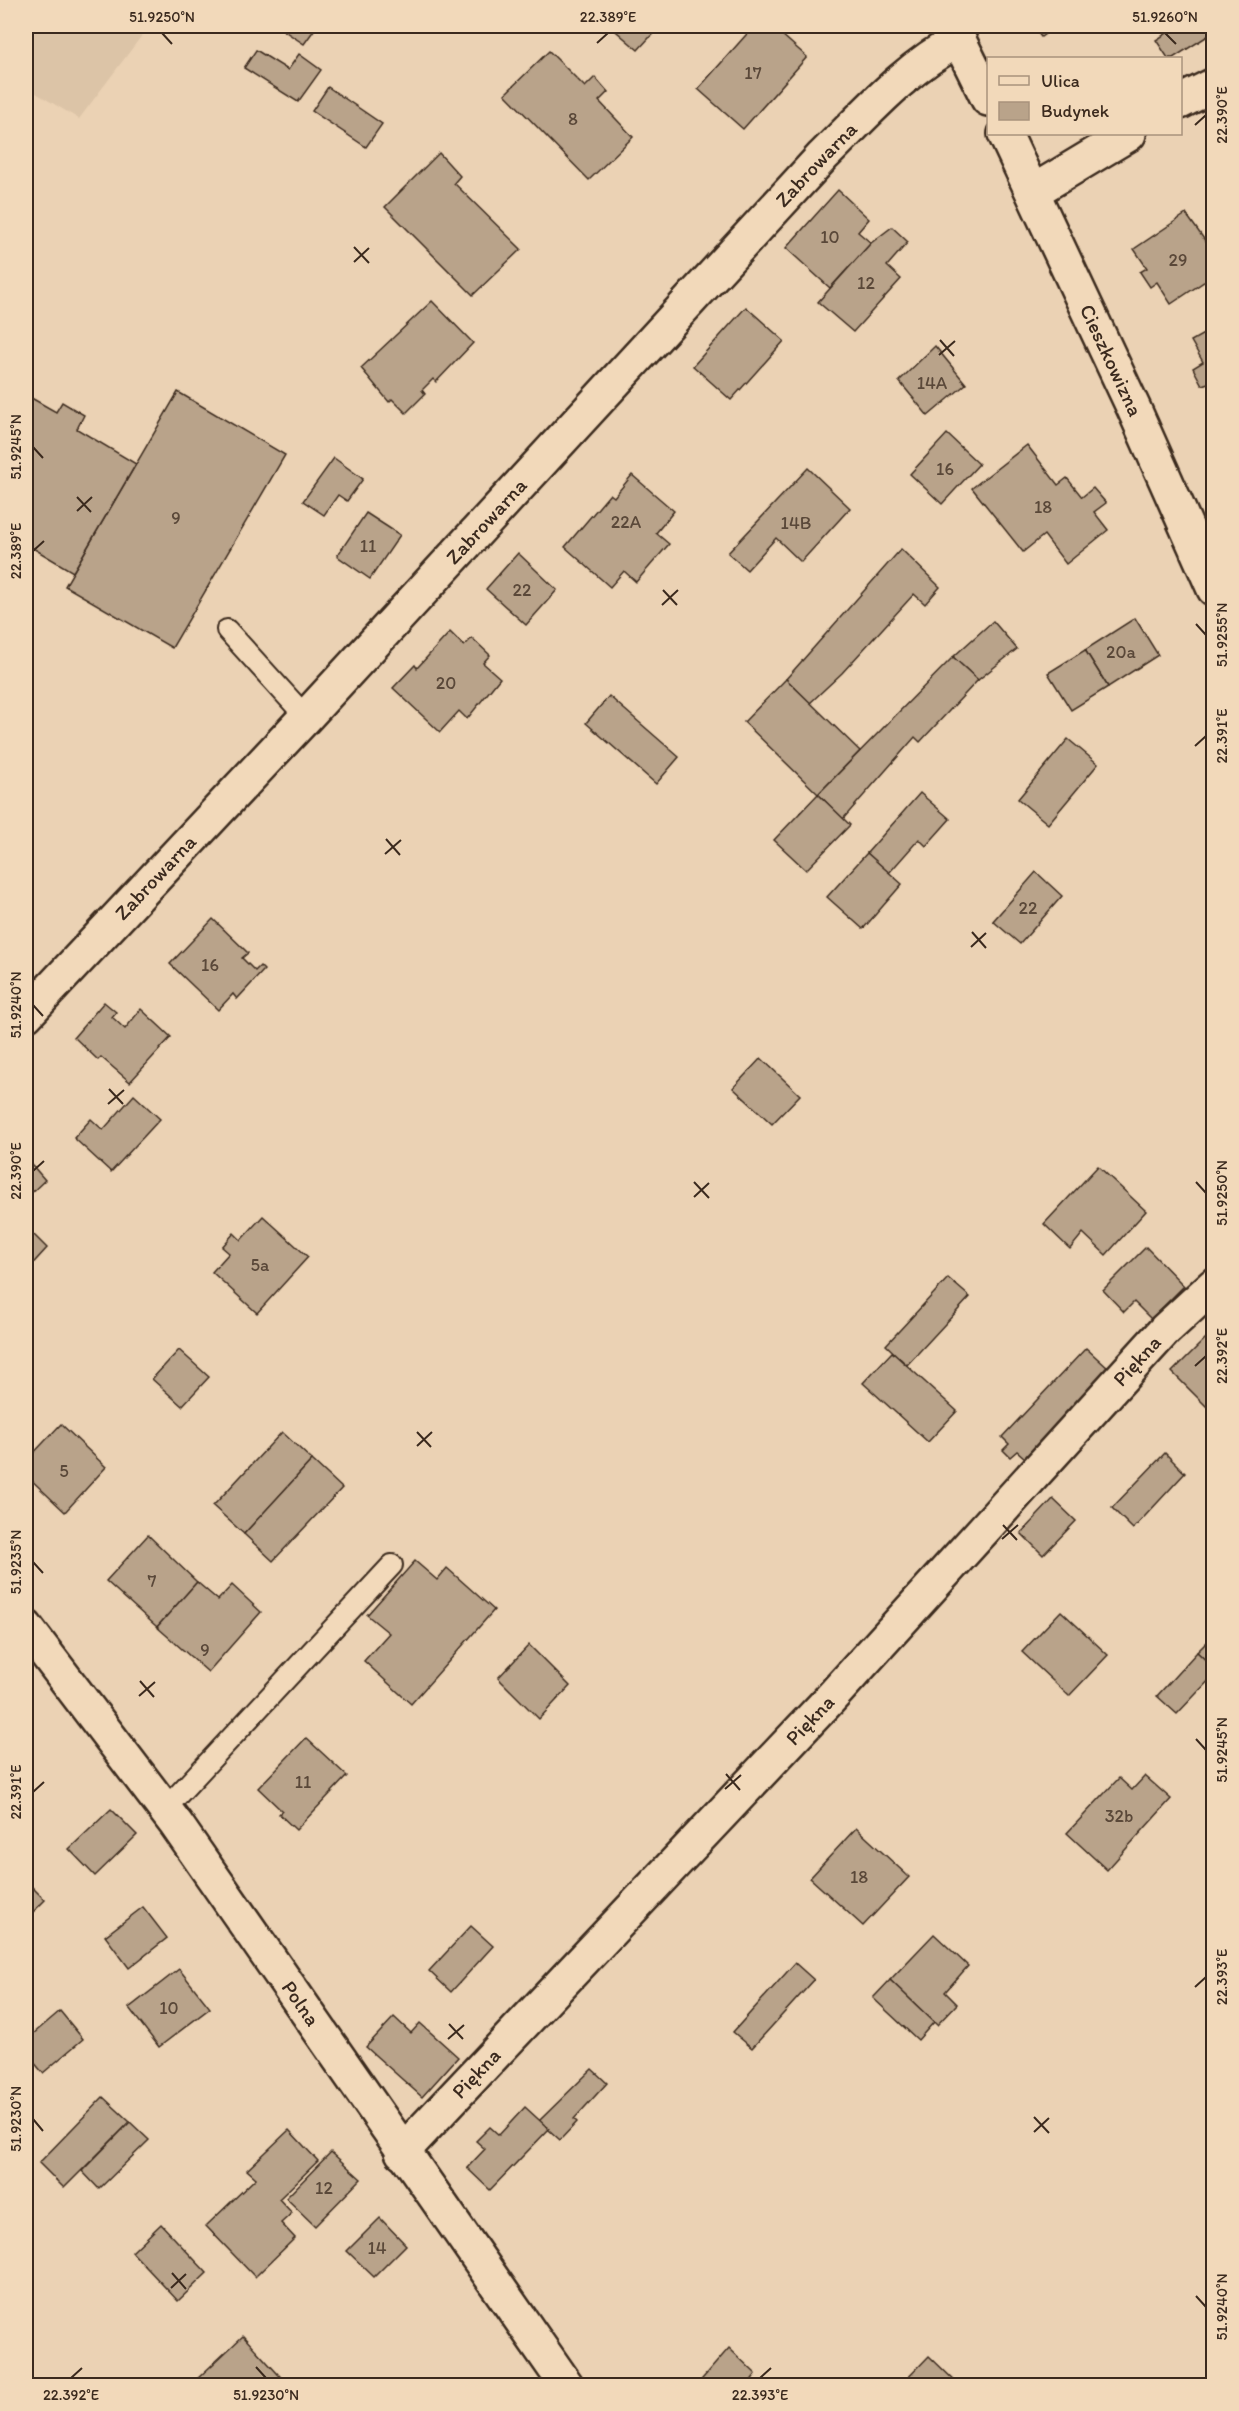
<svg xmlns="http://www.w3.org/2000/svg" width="1239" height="2411" viewBox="0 0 1239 2411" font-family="Itim,sans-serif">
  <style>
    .built { fill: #dcc4a7 }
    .building { fill: #b9a38a; stroke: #3b2a1e; stroke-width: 1.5 }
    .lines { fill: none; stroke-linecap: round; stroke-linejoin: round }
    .service-casing { stroke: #3b2a1e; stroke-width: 24 }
    .minor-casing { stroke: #3b2a1e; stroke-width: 38 }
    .tertiary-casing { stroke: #3b2a1e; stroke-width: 38 }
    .service { stroke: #f2d9ba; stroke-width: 20 }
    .minor { stroke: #f2d9ba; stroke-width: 33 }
    .tertiary { stroke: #f2d9ba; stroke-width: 33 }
    .ticks { fill: none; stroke: #3b2a1e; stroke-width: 2 }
    .labels { text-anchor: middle; stroke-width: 6; stroke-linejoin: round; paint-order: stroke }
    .number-label { font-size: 18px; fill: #5a4839 }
    .street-label { font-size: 21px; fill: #3b2a1e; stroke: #f2d9ba }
    .neatline { fill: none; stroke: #3b2a1e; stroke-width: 2 }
    .ticks-label { font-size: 15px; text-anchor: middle; fill: #3b2a1e }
  </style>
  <rect width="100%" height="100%" fill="#ebd2b4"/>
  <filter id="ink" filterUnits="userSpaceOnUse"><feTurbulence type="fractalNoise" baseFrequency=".0167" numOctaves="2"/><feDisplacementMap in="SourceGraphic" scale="12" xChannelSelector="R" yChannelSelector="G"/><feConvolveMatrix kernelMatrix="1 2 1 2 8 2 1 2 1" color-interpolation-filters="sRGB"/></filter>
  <g filter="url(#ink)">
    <path class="built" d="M26,26H149L79,119L26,87Z"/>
    <g class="building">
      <path d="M277,26H317L304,44Z"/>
      <path d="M610,26H660L638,50Z"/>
      <path d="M754,26H772L807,57L743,129L698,89Z"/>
      <path d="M1032,26H1056L1041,37Z"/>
      <path d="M1178,26H1214V32L1173,58H1168L1156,40Z"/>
      <path d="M256,50L288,70L299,54L321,70L298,102L244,68Z"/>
      <path d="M549,51L585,87L595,77L608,92L599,101L633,137L589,180L505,94Z"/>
      <path d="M328,87L382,124L366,147L312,111Z"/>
      <path d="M439,153L460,176L454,183L521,249L473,295L385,207Z"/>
      <path d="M838,190L869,219L858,232L871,243L830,288L786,248Z"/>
      <path d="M1186,214L1214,253V275L1171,304L1157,282L1150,287L1140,272L1147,268L1134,249Z"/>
      <path d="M892,227L908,242L887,266L901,279L853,332L818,302L871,243Z"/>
      <path d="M432,301L473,343L436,382L433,379L422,390L425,394L406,413L392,399L389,402L361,368Z"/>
      <path d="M746,307L784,341L731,400L693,366Z"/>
      <path d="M1214,328V381L1202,385L1193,368L1203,362L1191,341Z"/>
      <path d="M935,346L966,384L928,416L899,381Z"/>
      <path d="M178,392L285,455L172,648L65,586Z"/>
      <path d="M26,395L56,412L62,402L84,415L77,429L136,464L73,572L26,544Z"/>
      <path d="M947,434L979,464L942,504L910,474Z"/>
      <path d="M1027,445L1058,485L1067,478L1082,497L1093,488L1106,503L1094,512L1108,530L1066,564L1044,535L1023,552L972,488Z"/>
      <path d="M334,458L363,479L347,501L338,495L324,515L303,501Z"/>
      <path d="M808,468L850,508L801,562L776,538L747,570L728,553Z"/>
      <path d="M632,475L674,511L656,533L669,544L636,582L624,571L610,587L565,547L610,494L614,497Z"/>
      <path d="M366,513L400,535L370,579L337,556Z"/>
      <path d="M901,549L940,587L925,604L914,594L842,673L810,703L786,679Z"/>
      <path d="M518,553L557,590L526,625L486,589Z"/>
      <path d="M1135,618L1158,655L1108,687L1085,650Z"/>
      <path d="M993,621L1017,649L978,680L953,657Z"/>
      <path d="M450,632L464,646L472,638L490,655L483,663L500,678L467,719L459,711L440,732L393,688L415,665L417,668Z"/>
      <path d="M1085,650L1108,687L1071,710L1048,673Z"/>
      <path d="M953,657L978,680L920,742L915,737L843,819L818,794Z"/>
      <path d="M786,679L860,751L818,794L744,722Z"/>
      <path d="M609,696L679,757L656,784L586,723Z"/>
      <path d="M1068,739L1098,764L1048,824L1018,799Z"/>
      <path d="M920,793L950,819L926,846L919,839L889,873L867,853Z"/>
      <path d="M818,794L850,825L806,870L774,840Z"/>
      <path d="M867,853L902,884L863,929L827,897Z"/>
      <path d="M1036,872L1062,896L1020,944L993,921Z"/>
      <path d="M213,919L248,953L242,958L255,971L260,966L264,970L237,999L233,994L218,1010L170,964Z"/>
      <path d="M104,1002L116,1012L112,1017L125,1029L141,1009L171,1037L130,1082L101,1057L98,1060L74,1037Z"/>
      <path d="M761,1058L800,1095L772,1124L733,1088Z"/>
      <path d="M134,1095L160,1119L111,1172L74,1138L91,1119L103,1130Z"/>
      <path d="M26,1158L45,1180L26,1198Z"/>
      <path d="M1098,1166L1146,1211L1106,1255L1083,1233L1070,1249L1044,1224Z"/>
      <path d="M263,1216L308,1257L257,1313L212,1272L229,1253L222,1247L234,1233L241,1240Z"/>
      <path d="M26,1227L47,1248L26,1271Z"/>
      <path d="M1146,1247L1184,1286L1151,1319L1134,1302L1124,1312L1103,1290Z"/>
      <path d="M948,1278L970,1297L907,1365L886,1345Z"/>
      <path d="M1207,1337L1214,1344V1414L1172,1372Z"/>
      <path d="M1086,1348L1109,1369L1025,1458L1017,1451L1010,1457L1003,1450L1009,1444L1002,1437Z"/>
      <path d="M179,1350L209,1377L182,1406L152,1379Z"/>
      <path d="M892,1352L957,1411L928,1442L863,1383Z"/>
      <path d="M61,1424L106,1467L65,1512L26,1475V1461Z"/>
      <path d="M282,1432L312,1460L244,1534L213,1506Z"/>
      <path d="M1165,1453L1185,1473L1133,1529L1112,1508Z"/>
      <path d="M312,1460L342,1488L273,1561L244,1534Z"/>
      <path d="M1053,1499L1076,1521L1043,1555L1021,1533Z"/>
      <path d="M148,1535L197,1582L157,1627L106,1581Z"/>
      <path d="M415,1561L437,1580L447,1568L494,1610L411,1704L364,1661L389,1633L367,1615Z"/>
      <path d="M197,1582L218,1600L232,1585L261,1612L208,1672L157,1627Z"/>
      <path d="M1061,1611L1108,1655L1069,1696L1022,1652Z"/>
      <path d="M1214,1635V1668L1197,1652Z"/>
      <path d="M529,1645L570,1686L539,1719L498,1678Z"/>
      <path d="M1197,1652L1214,1668V1675L1177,1714L1157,1696Z"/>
      <path d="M306,1738L347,1776L296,1830L279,1814L282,1811L258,1788Z"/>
      <path d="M1145,1776L1171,1799L1107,1870L1067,1833L1119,1778L1132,1790Z"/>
      <path d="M111,1809L137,1835L95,1876L69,1849Z"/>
      <path d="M856,1828L909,1877L863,1926L810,1878Z"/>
      <path d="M26,1881L45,1900L26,1919Z"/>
      <path d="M143,1907L167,1938L129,1968L105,1936Z"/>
      <path d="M471,1926L493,1946L451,1992L429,1971Z"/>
      <path d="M934,1934L968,1966L945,1992L957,2004L937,2025L890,1980Z"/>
      <path d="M795,1963L814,1980L752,2048L733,2032Z"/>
      <path d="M179,1969L210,2008L159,2047L129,2008Z"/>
      <path d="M890,1980L934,2022L918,2040L873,1998Z"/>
      <path d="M60,2011L83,2039L43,2073L26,2053V2040Z"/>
      <path d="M394,2017L411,2033L420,2023L458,2057L422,2097L366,2047Z"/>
      <path d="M592,2069L607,2083L574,2119L577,2122L560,2140L539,2121Z"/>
      <path d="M103,2097L130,2122L64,2188L39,2163Z"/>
      <path d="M525,2107L549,2129L490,2190L467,2168L485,2149L476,2141L490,2127L499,2135Z"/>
      <path d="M130,2122L149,2140L99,2189L82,2171Z"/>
      <path d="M289,2130L318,2161L279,2199L292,2213L281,2223L295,2238L255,2277L206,2226L256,2178L247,2170Z"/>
      <path d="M331,2152L361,2179L315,2226L286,2198Z"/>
      <path d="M380,2218L406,2245L374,2277L347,2251Z"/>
      <path d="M161,2224L207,2273L178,2301L132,2252Z"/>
      <path d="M243,2336L289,2386H202L196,2380Z"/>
      <path d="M729,2348L756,2374L747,2386H696Z"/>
      <path d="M929,2356L960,2386H900Z"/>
    </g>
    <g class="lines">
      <g class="service-casing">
        <g id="service">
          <path d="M227,630L306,717"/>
          <path d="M165,1809L392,1565"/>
        </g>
      </g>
      <g class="minor-casing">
        <g id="minor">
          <path id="s1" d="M26,1015L306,717L823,156C866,114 905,68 959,40"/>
          <path id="s2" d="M26,1627L176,1824L567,2386"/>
          <path id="s3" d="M402,2152L829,1700L1165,1330L1214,1285"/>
        </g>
      </g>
      <g class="tertiary-casing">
        <g id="tertiary">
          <path d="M952,26L988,99"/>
          <path d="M1180,102L1214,85"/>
          <path id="s4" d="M1005,134L1134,409L1214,589"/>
          <path d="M1034,191L1129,134"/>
        </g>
      </g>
      <use href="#service" class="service"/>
      <use href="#minor" class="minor"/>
      <use href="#tertiary" class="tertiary"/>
    </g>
  </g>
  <path class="ticks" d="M162,33L172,44M1165,33L1176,44M597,43L608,33M1195,125L1206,115M354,247L369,263M354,262L369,248M940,340L954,356M939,355L955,341M33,447L43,458M77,497L91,512M77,511L92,497M33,551L44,541M663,590L677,605M662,605L678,590M1196,624L1206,635M1195,746L1206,736M386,839L400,855M385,854L401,840M972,932L986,948M971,947L986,933M33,1005L43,1016M109,1089L123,1104M108,1104L124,1090M33,1171L44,1161M694,1182L709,1198M1196,1182L1206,1193M694,1197L709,1183M1195,1366L1206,1356M417,1432L431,1447M417,1446L432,1432M1003,1525L1017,1540M1002,1539L1018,1525M33,1562L43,1573M140,1681L154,1697M139,1696L155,1682M1196,1739L1206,1750M726,1774L740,1790M725,1789L741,1775M33,1792L44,1782M1195,1987L1206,1977M449,2024L463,2039M448,2039L464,2025M1034,2117L1049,2133M33,2119L43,2131M1034,2132L1049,2118M172,2273L186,2289M171,2288L186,2274M1196,2296L1206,2307M256,2367L266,2378M71,2378L82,2368M760,2378L771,2368"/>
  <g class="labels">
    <g class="number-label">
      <text x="753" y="79">17</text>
      <text x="573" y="125">8</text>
      <text x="830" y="243">10</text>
      <text x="1178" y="266">29</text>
      <text x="866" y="289">12</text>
      <text x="932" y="389">14A</text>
      <text x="945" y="475">16</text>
      <text x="1043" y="513">18</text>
      <text x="176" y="524">9</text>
      <text x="626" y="528">22A</text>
      <text x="796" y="529">14B</text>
      <text x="368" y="552">11</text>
      <text x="522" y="596">22</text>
      <text x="1121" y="658">20a</text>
      <text x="446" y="689">20</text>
      <text x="1028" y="914">22</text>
      <text x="210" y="971">16</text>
      <text x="260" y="1271">5a</text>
      <text x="64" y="1477">5</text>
      <text x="152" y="1587">7</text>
      <text x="205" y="1656">9</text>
      <text x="303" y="1788">11</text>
      <text x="1119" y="1822">32b</text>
      <text x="859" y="1883">18</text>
      <text x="169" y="2014">10</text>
      <text x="324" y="2194">12</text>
      <text x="377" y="2254">14</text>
    </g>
    <g class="street-label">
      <text dy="7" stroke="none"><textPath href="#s1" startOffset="1161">Zabrowarna</textPath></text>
      <text dy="7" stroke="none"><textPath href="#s4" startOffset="250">Cieszkowizna</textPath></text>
      <text dy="7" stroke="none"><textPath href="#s1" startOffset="675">Zabrowarna</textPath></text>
      <text dy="7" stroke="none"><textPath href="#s1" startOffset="189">Zabrowarna</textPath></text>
      <text dy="7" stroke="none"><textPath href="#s3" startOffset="1080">Piękna</textPath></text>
      <text dy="7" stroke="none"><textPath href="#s3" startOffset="594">Piękna</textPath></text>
      <text dy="7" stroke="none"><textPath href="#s2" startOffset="466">Polna</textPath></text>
      <text dy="7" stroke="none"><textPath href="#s3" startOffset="108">Piękna</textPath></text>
    </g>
  </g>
  <rect width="1239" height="2411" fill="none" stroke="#f2d9ba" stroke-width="66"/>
  <rect x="987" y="57" width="195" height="78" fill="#f2d9ba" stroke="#a9937c" stroke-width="1.5"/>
  <rect x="999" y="76" width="30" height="9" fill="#f2d9ba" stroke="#a9937c" stroke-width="1.5"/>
  <text x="1041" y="87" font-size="18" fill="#3b2a1e">Ulica</text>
  <rect x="999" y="102" width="30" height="18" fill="#b9a38a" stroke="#a9937c" stroke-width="1.5"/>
  <text x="1041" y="117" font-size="18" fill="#3b2a1e">Budynek</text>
  <rect x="33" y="33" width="1173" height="2345" class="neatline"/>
  <g class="ticks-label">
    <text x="162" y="22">51.9250°N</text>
    <text x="608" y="22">22.389°E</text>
    <text x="1165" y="22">51.9260°N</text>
    <text transform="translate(1222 115) rotate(-90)" y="5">22.390°E</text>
    <text transform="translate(16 447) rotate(-90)" y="5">51.9245°N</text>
    <text transform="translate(16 551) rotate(-90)" y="5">22.389°E</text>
    <text transform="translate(1222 635) rotate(-90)" y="5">51.9255°N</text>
    <text transform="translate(1222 736) rotate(-90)" y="5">22.391°E</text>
    <text transform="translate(16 1005) rotate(-90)" y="5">51.9240°N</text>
    <text transform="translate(16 1171) rotate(-90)" y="5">22.390°E</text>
    <text transform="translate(1222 1193) rotate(-90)" y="5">51.9250°N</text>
    <text transform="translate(1222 1356) rotate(-90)" y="5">22.392°E</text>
    <text transform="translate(16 1562) rotate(-90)" y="5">51.9235°N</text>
    <text transform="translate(1222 1750) rotate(-90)" y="5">51.9245°N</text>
    <text transform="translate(16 1792) rotate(-90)" y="5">22.391°E</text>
    <text transform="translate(1222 1977) rotate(-90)" y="5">22.393°E</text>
    <text transform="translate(16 2119) rotate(-90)" y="5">51.9230°N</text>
    <text transform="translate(1222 2307) rotate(-90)" y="5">51.9240°N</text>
    <text x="71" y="2400">22.392°E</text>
    <text x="266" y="2400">51.9230°N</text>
    <text x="760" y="2400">22.393°E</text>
  </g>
</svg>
